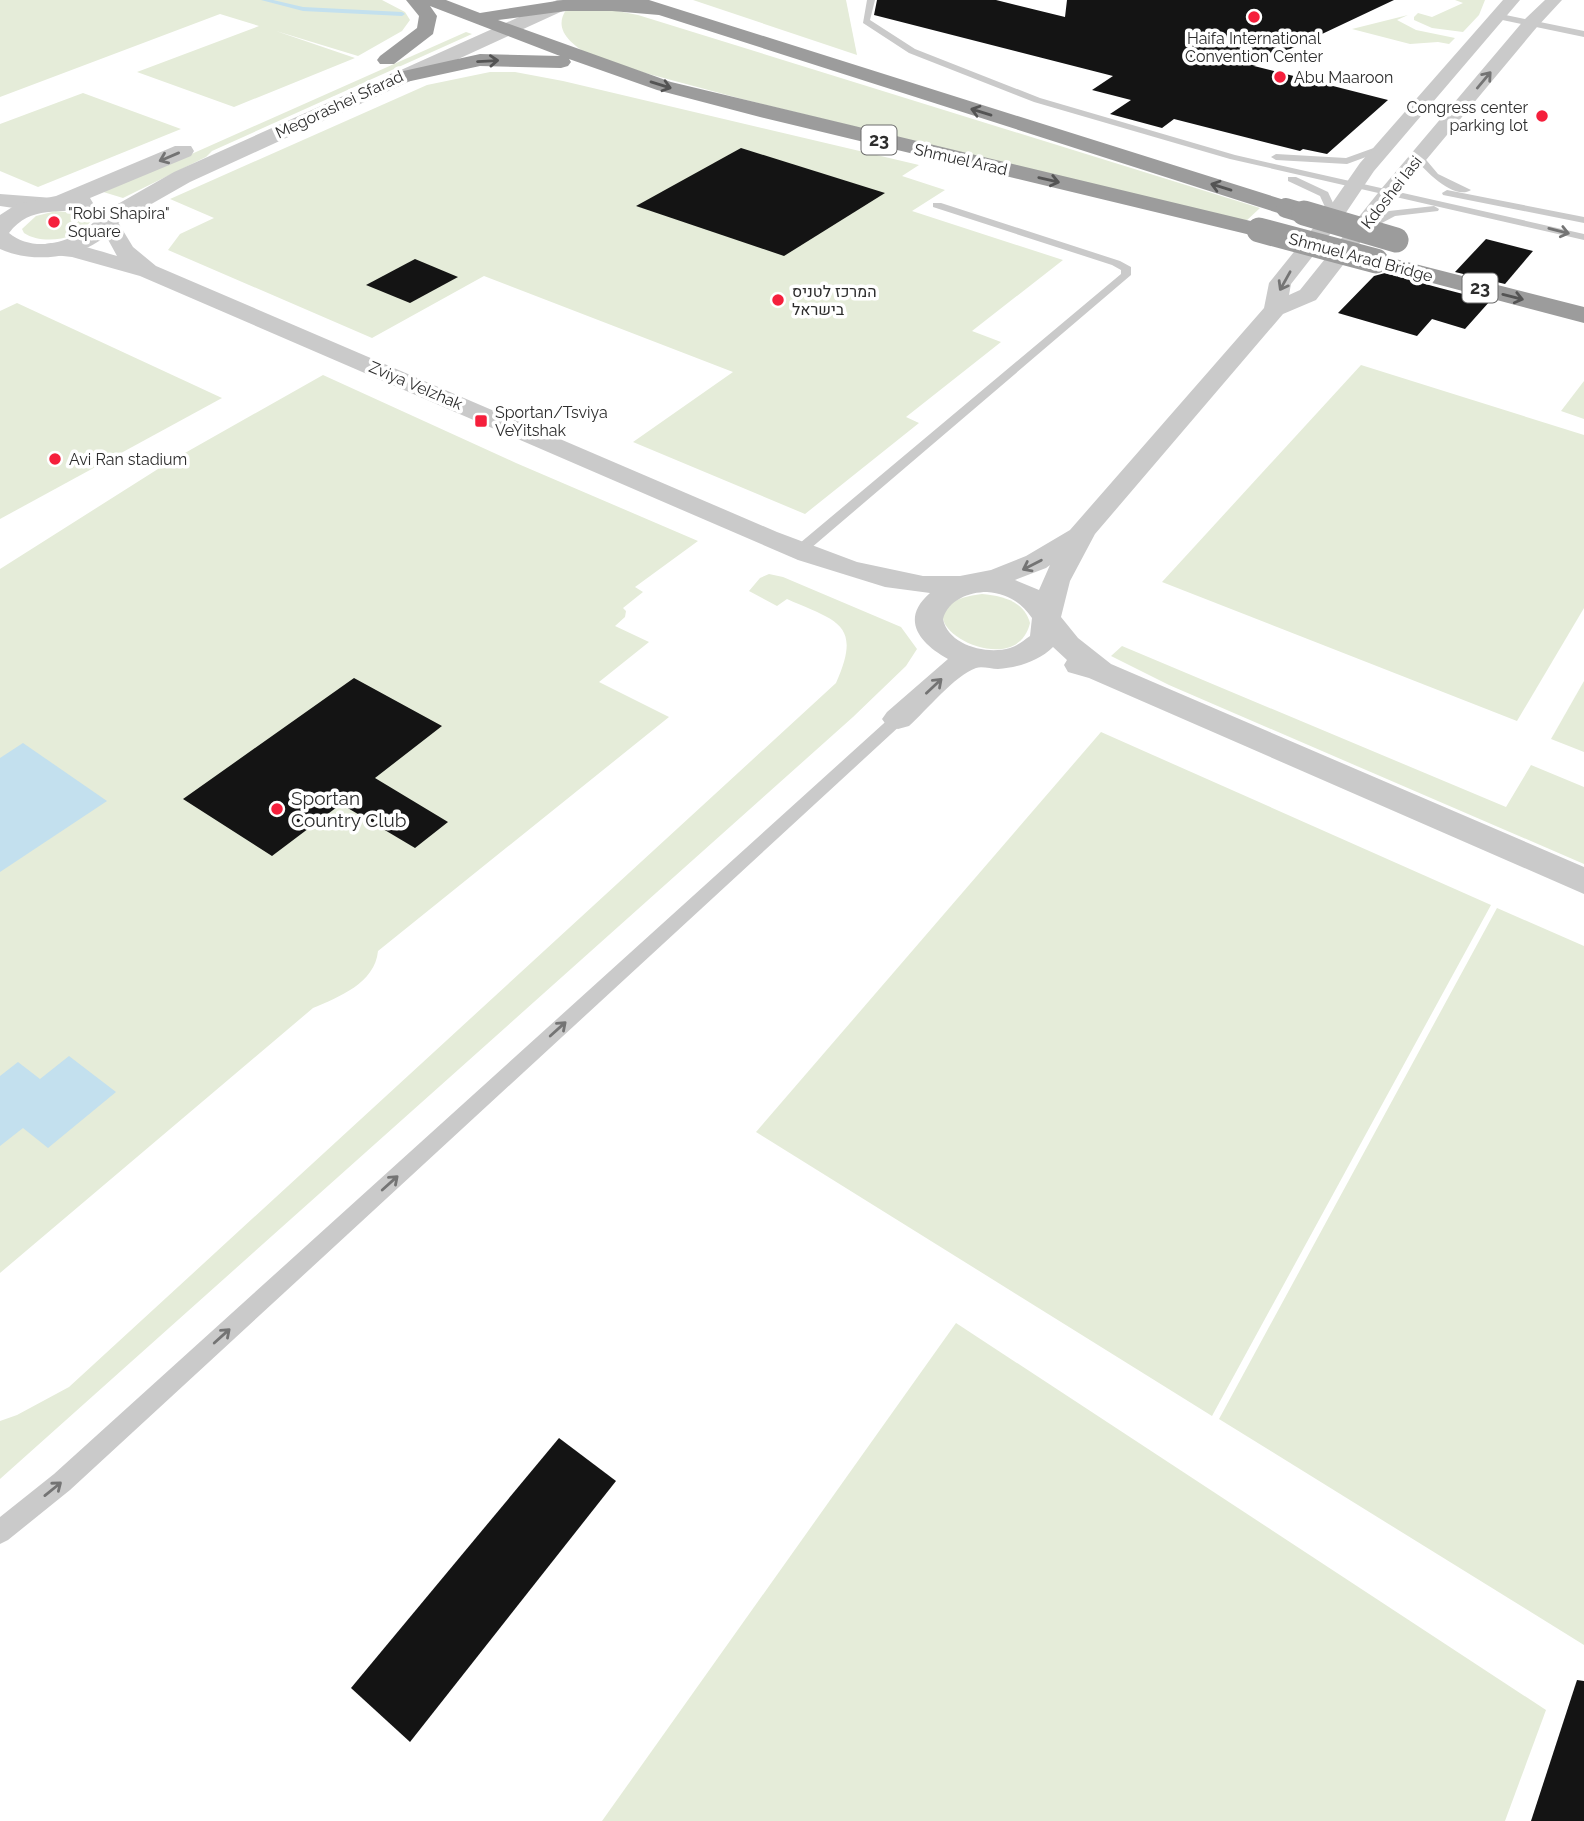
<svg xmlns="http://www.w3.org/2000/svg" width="1584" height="1821" viewBox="0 0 1584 1821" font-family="Raleway,Heebo,sans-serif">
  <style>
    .green { fill: #e5ecd9 }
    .water { fill: #c3e0ee }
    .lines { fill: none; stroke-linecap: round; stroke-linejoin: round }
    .stream { fill: #c3e0ee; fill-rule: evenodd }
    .building { fill: #141414 }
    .service { fill: #cacaca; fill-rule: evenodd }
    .minor { fill: #cacaca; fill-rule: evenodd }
    .tertiary { fill: #cacaca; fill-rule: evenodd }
    .trunk { fill: #9c9c9c; fill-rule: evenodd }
    .trunk-bridge-far1 { stroke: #9c9c9c; stroke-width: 20 }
    .trunk-bridge { stroke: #9c9c9c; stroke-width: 25 }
    .oneway { stroke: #545454 }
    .oneway2 { stroke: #747474 }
    .poi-dot { fill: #f51f3c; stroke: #fff; stroke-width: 2.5 }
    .labels { text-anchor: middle; stroke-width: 7; stroke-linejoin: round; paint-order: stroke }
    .far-poi-label { font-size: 16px; fill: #2d2d2d; stroke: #fff; text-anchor: start }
    .far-street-label { font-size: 16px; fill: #2d2d2d; stroke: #fff }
    .shield { fill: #fff; stroke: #6c6c6c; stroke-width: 2 }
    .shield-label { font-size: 18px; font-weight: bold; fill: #2d2d2d }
    .poi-label { font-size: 19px; fill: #2d2d2d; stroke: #fff; text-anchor: start }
  </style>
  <rect width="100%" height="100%" fill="#fff"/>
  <g class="green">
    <path d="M0,0H382L405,12L410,20L402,31L358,56L276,31L355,58L234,107L137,72L259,26L220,14L0,97Z"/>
    <path d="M693,0H846L857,55Z"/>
    <path d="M1455,0H1485L1479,15L1463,32L1432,28L1414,20V17L1418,13L1432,17L1463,3Z"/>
    <path d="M566,10H612L638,15L1260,208L1245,222L742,99L645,73L586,53C571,44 553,29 566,10Z"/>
    <path d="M1408,15L1397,20L1416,30L1455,38L1449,44L1438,42L1410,44L1352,29Z"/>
    <path d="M466,32L472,34L212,151L206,157L123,198L100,191L187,156Z"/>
    <path d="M490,72H515L563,81L919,165L902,176L945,190L912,211L1063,260L972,331L1001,342L906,417L919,423L805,514L633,442L733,372L484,276L372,338L168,250L180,234L214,218L170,199L427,85Z"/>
    <path d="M83,93L181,129L38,187L0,171V124Z"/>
    <path d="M56,211L85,214L90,222C78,240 42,245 24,233L22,229L36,216Z"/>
    <path d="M17,303L222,398L0,519V311Z"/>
    <path d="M1361,365L1584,435V608L1517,721L1162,582Z"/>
    <path d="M323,375L516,463L698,541L635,587L643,592L623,608L626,611L625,617L615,626L649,642L599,682L669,717L378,951C375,983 339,997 313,1008L0,1273V569L169,462Z"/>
    <path d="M1584,381V419L1561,411Z"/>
    <path d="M769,574L783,577L901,627L917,649L906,666L853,717L0,1479V1421L17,1415L69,1387L836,683C863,623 836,621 787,599L777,606L749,591L760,578Z"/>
    <path d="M982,594C1003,596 1024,601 1030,623C1014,691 877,607 982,594Z"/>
    <path d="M1122,646L1506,807L1531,765L1584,787V864L1169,685L1111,656Z"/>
    <path d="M1584,681V752L1551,739Z"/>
    <path d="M1101,732L1491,905L1212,1416L756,1132Z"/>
    <path d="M1497,908L1584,946V1645L1219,1419Z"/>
    <path d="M956,1323L1546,1710L1505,1821H602Z"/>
  </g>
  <g class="water">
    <path d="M23,743L107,801L0,872V758Z"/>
    <path d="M69,1056L116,1092L48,1148L23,1128L0,1146V1076L18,1062L40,1079Z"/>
  </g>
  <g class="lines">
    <path class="stream" d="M261,0H273L303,7L402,12L405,14L402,16L303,11Z"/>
  </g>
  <g class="building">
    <path d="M877,0H996L1065,17L1067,0H1394L1254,66L1388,100L1327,154L1303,149L1300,151L1174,119L1162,128L1110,114L1131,100L1092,90L1113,76L874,15Z"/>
    <path d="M741,148L885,193L784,256L636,206Z"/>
    <path d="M1486,239L1533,251L1505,284L1455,272Z"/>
    <path d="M415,259L458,277L410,303L366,285Z"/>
    <path d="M1385,273L1440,288L1490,301L1465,329L1432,319L1417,336L1338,313L1374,276Z"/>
    <path d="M354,678L442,726L375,778L448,822L415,848L341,804L272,856L183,799Z"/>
    <path d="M559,1438L616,1481L410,1742L351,1688Z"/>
    <path d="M1577,1680L1584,1681V1821H1531Z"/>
  </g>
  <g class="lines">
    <g class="service">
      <path d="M867,0H875L870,20L915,49L1040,98L1235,155L1584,234V240L1230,159L1034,102L909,53L863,23Z"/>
      <path d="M1496,13L1584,31V37L1493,18Z"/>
      <path d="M1382,145L1385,146V150L1347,164L1276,160L1271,157L1276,154L1346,158Z"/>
      <path d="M1416,155H1422L1438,174L1471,190C1454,201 1424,170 1414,157Z"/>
      <path d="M1288,177H1296L1328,192L1339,216L1338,218H1330L1320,196L1288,181Z"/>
      <path d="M1447,190L1584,217V223L1443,195L1442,193Z"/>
      <path d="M933,203H941L1120,261L1131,267V275L804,554H794V548L1121,274V270L1112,265L933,207Z"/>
      <path d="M1434,206L1439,209L1438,211L1395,216L1365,232L1356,230L1389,211Z"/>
      <path d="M898,714L903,715L906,719L903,723L70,1490L8,1540L0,1544V1517L54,1474L893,715Z"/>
    </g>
    <g class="minor">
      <path d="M1503,0H1520L1374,171L1341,220L1291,284L1289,295L1300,290L1382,188L1525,19L1545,0H1562L1537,27L1396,196L1316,300L1283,314L1095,534L1070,581L1061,617L1078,638L1111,664L1584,867V894L1089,678L1068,672L1064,665L1067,660L1053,647C1039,661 1017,668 998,669C991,669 982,666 976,668C955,675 926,711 909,726L898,729L887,726L882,719L887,712L948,659C919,643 900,619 930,593L885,587L798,560L140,276L72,257L45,254L42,249L45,244C68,239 95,250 117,256L99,223L102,219H116L133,247L156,266L777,532L857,562L923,576H960L991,570L1026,556L1070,530L1264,308L1269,283L1326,212L1360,163ZM1050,565L1039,590L1015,580L1046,568ZM987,592C1007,594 1020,601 1032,618L1030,636C1023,641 1017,646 1010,648C986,655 948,645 943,619C948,600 969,592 987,592Z"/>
      <path d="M0,194L66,199L69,203L66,207C45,213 22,209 0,206Z"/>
    </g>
    <path class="tertiary" d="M557,0H581L578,4L190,182L118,223C94,257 37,266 0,249V215L17,204L56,196L175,146H191L194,151L191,156L90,198L93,203L90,208C60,215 31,204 9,233C37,256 82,240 102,213L174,172Z"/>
    <g class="trunk">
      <path d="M406,0H446L480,13L563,0H649L1294,203L1297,208L1294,213H1278L659,15L612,11H566L498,20L671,82L1259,223L1267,225L1271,230L1267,235L1259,237L760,117L657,90L569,59L571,62L568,66L561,68L480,66L397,84L390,82L387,78L390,74L480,54L560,56L430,6L437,16L433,34L394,64H380L377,60L380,56L417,28L419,16Z"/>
      <path d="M1376,254L1584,307V323L1368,266L1364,261L1368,256Z"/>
    </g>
    <path class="trunk-bridge-far1" d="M1286,208L1310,215"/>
    <g class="trunk-bridge">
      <path d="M1304,213L1396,240"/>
      <path d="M1259,230L1376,261"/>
    </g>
  </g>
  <defs><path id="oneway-shaft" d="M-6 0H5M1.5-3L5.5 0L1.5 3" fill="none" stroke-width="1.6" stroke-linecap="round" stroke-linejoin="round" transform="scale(1.75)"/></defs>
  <g class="oneway">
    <use href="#oneway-shaft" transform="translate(488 61) rotate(-3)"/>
    <use href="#oneway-shaft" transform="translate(661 85) rotate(17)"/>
    <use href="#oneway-shaft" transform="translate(981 112) rotate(-163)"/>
    <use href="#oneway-shaft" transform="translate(1049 180) rotate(13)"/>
    <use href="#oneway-shaft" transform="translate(1221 187) rotate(-163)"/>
    <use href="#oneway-shaft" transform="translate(1513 297) rotate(14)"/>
  </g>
  <g class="oneway2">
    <use href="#oneway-shaft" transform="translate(1484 80) rotate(-50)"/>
    <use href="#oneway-shaft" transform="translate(169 157) rotate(157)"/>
    <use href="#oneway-shaft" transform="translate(1559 231) rotate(14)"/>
    <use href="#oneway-shaft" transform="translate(1285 281) rotate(119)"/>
    <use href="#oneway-shaft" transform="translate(1032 565) rotate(153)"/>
    <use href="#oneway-shaft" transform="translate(934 686) rotate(-43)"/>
    <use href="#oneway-shaft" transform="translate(558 1029) rotate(-42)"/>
    <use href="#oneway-shaft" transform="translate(390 1183) rotate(-42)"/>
    <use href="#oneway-shaft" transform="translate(222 1336) rotate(-42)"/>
    <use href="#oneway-shaft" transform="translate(53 1489) rotate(-39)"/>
  </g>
  <g class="poi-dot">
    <circle cx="1254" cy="17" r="7"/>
    <circle cx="1280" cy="77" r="7"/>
    <circle cx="1542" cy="116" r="7"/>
    <circle cx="54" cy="222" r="7"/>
    <circle cx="778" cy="300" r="7"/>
    <rect x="474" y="414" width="14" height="14" rx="3.5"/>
    <circle cx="55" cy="459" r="7"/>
    <circle cx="277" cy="809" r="7"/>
  </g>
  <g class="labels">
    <g class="far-poi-label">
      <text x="1254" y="44" text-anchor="middle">Haifa International<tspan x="1254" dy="18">Convention Center</tspan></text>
      <text x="1294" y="83">Abu Maaroon</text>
      <text x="1528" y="113" text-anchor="end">Congress center<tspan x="1528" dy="18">parking lot</tspan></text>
      <text x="68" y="219">"Robi Shapira"<tspan x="68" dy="18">Square</tspan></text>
      <text x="792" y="297">המרכז לטניס<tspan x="792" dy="18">בישראל</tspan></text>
      <text x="495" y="418">Sportan/Tsviya<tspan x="495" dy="18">VeYitshak</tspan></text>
      <text x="69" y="465">Avi Ran stadium</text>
    </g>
    <g class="far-street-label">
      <text transform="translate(339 104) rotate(-25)" y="6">Megorashei Sfarad</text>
      <text transform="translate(961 159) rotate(13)" y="6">Shmuel Arad</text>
      <text transform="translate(1391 192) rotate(-52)" y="6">Kdoshei Iasi</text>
      <text transform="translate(1361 257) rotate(15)" y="6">Shmuel Arad Bridge</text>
      <text transform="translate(416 385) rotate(23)" y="6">Zviya VeIzhak</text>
    </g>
    <g class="shield">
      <rect x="861.5" y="125.5" width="35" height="29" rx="5"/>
      <rect x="1462.5" y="273.5" width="35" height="29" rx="5"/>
    </g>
    <g class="shield-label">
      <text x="879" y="146">23</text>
      <text x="1480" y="294">23</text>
    </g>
    <g class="poi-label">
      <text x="291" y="805">Sportan<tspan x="291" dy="22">Country Club</tspan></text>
    </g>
  </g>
</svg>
